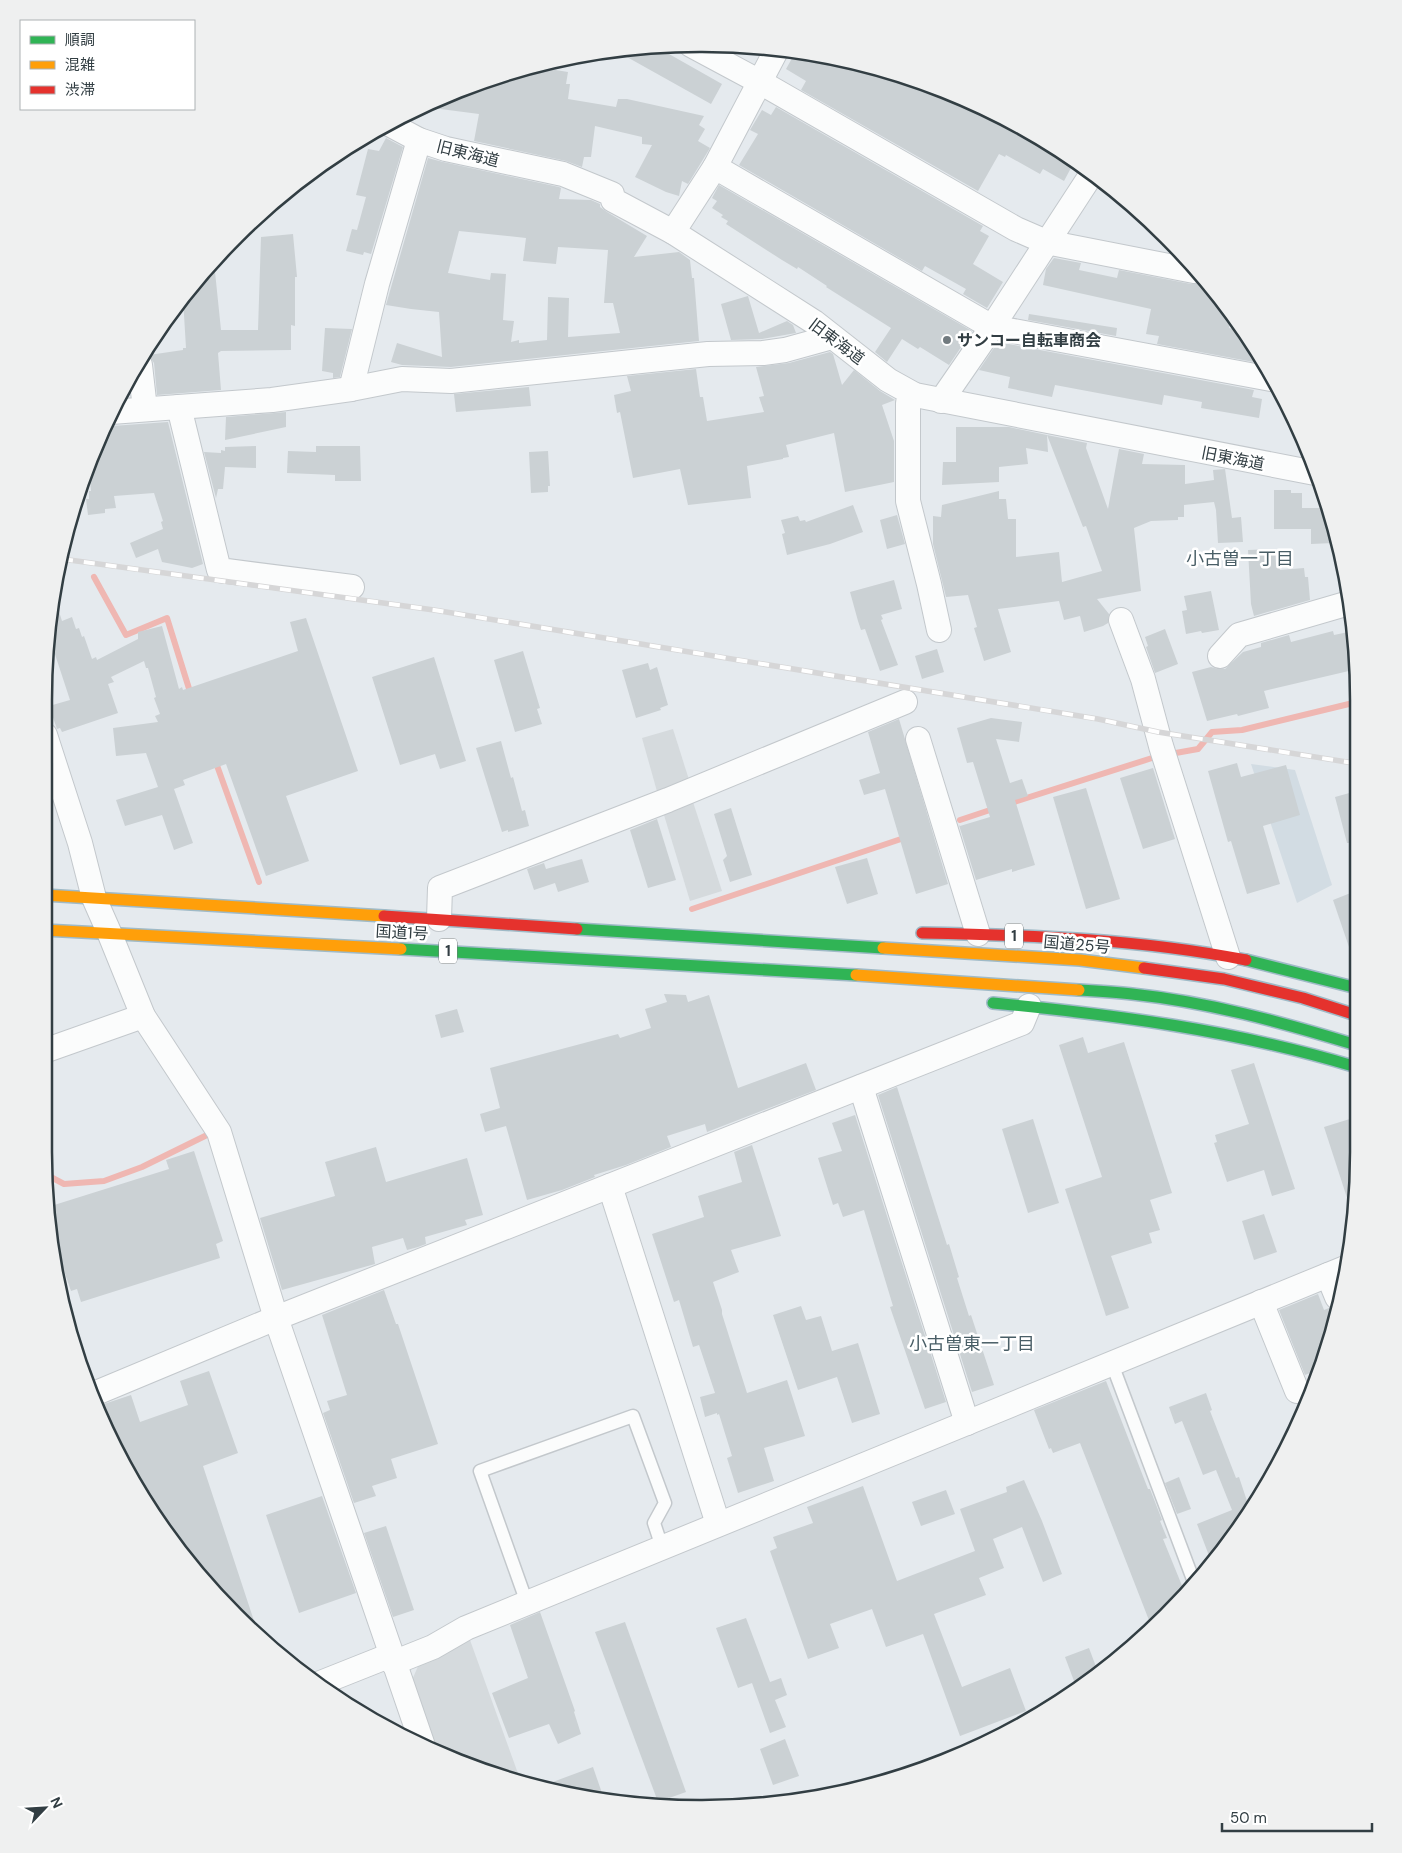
<svg xmlns="http://www.w3.org/2000/svg" width="1402" height="1853" viewBox="0 0 1402 1853" font-family="'DM Sans','Noto Sans JP',sans-serif">
  <style>
    .residential { fill: #d2dce3 }
    .parking { fill: #d5dadd }
    .lines { fill: none; stroke-linecap: round; stroke-linejoin: round }
    .stream { stroke: #efb7b2; stroke-width: 6 }
    .building { fill: #cbd1d4; fill-rule: evenodd }
    .lane-casing { stroke: #c3c8cc; stroke-width: 15 }
    .street-casing { stroke: #c3c8cc; stroke-width: 26 }
    .fast-casing { stroke: #9fbac7; stroke-width: 14 }
    .slow-casing { stroke: #9fbac7; stroke-width: 14 }
    .jam-casing { stroke: #9fbac7; stroke-width: 14 }
    .lane { stroke: #fbfcfc; stroke-width: 12 }
    .street { stroke: #fbfcfc; stroke-width: 24 }
    .fast { stroke: #30b455; stroke-width: 11 }
    .slow { stroke: #ff9f0a; stroke-width: 11 }
    .jam { stroke: #e5322d; stroke-width: 11 }
    .rail-casing { stroke: #d6d6d7; stroke-width: 5.5 }
    .rail { stroke: #fff; stroke-width: 4; stroke-dasharray: 11; stroke-linecap: butt }
    .poi-dot { fill: #717a7f; stroke: #fff; stroke-width: 2 }
    .labels { text-anchor: middle; stroke-width: 5; stroke-linejoin: round; paint-order: stroke }
    .shield { fill: #fff; stroke: #70787b; stroke-width: 1 }
    .shield-label { font-size: 15px; font-weight: bold; fill: #323e43 }
    .street-label { font-size: 16px; fill: #323e43; stroke: #fff }
    .poi-label { font-size: 16px; font-weight: bold; fill: #323e43; stroke: #fff; text-anchor: start }
    .neighbourhood-label { font-size: 18px; fill: #495e66; stroke: #fff }
    .rim { fill: none; stroke: #323e43; stroke-width: 2.5 }
  </style>
  <rect width="100%" height="100%" fill="#e5eaee"/>
  <path class="residential" d="M1251,764L1295,770L1332,885L1297,903Z"/>
  <g class="parking">
    <path d="M673,729L690,783L658,795L642,738Z"/>
    <path d="M693,802L722,891L690,901L664,815Z"/>
    <path d="M470,1640L520,1779L437,1750L412,1680L419,1664Z"/>
  </g>
  <g class="lines">
    <g class="stream">
      <path d="M94,577L126,635L167,618L191,695"/>
      <path d="M1170,754L1198,749L1212,732L1242,730L1353,703"/>
      <path d="M215,760L259,882"/>
      <path d="M1008,804L1152,758"/>
      <path d="M960,820L996,808"/>
      <path d="M692,909L907,837"/>
      <path d="M47,1175L64,1184L104,1181L142,1167L207,1135"/>
    </g>
  </g>
  <g class="building">
    <path d="M673,46L669,54L722,84L711,104L618,52Z"/>
    <path d="M795,53L829,56L925,85L952,100L955,95L1066,154L1069,157L1066,163L1072,166L1064,181L1043,169L1040,174L1006,155L1005,157L999,154L978,191L801,90L806,81L786,69Z"/>
    <path d="M537,67L568,72L566,84H570L568,99L616,107L618,99H627L704,116L699,125L705,129L698,141L710,148L688,184L682,181L679,196L666,192L635,177L652,145L642,144V137L595,126L591,157H584L582,167L566,161L474,141L479,114L425,107L449,94Z"/>
    <path d="M776,107L983,226L980,231L989,236L973,264L1003,282L987,308L963,294L966,289L925,266L922,271L739,165L758,134L750,130L762,110L771,115Z"/>
    <path d="M386,138L403,147L371,254L364,252L363,255L346,251L352,229L357,230L366,197L356,195L368,149L379,151Z"/>
    <path d="M428,158L443,162L559,187L561,188L559,199L591,200L600,204V207L607,212L647,236L634,257L679,252L690,260L692,278H694L699,341L451,367L402,365L391,362L397,343L442,357L439,312L411,309L386,305ZM459,231L526,238L523,261L556,264L558,247L608,250L604,303H613L620,333L568,337L569,298L548,297L547,340L519,343V340L511,342L514,321L503,320L506,274L491,273L490,280L448,273Z"/>
    <path d="M719,185L972,331L949,365L920,347L918,349L902,339L887,362L875,352L891,328L826,287L827,286L798,267L797,269L782,260L726,224L728,221L721,217L723,215L712,208L717,201L712,198Z"/>
    <path d="M293,234L297,277H295V326L291,325V350L221,351L218,353L221,390L157,395L154,363L149,355L183,350V348H186L183,298L214,262L221,330H258L261,237Z"/>
    <path d="M1054,258L1081,263L1079,270L1117,278L1119,270L1191,284H1198L1203,281L1231,316L1229,328L1244,331L1247,336L1259,358V363L1157,344L1159,336L1146,334L1151,309L1043,285L1046,269Z"/>
    <path d="M748,296L759,333L787,321L793,325L796,333L762,339L731,340L721,304Z"/>
    <path d="M1029,314L1117,328L1116,336L1028,320Z"/>
    <path d="M325,328L352,329L340,377L333,378V373L322,371Z"/>
    <path d="M998,342L1254,390L1252,397L1262,399L1259,418L1201,408L1202,402L1164,395L1162,405L1055,385L1052,397L1008,388L1010,377L979,370Z"/>
    <path d="M830,352L833,354L842,385L854,370L880,391L895,400L882,405L894,441V482L845,492L834,433L786,445L789,457L783,458V459L747,466L751,498L688,505L680,469L633,478L620,412L617,413L614,395L631,391L627,376L696,369L700,397H703L707,421L764,412L759,397L764,396L756,367L789,363Z"/>
    <path d="M529,387L531,406L456,412L454,394Z"/>
    <path d="M286,412V427L225,440L226,417Z"/>
    <path d="M168,422L203,564L192,568L162,562L158,549L136,558L130,543L163,529L161,522L163,521L154,493L114,496L116,508L105,509V513L88,515L86,499H89V491H91L89,471L106,425L112,426Z"/>
    <path d="M956,427H1009L1047,435L1048,452L1026,448L1028,464L999,467V482L942,485L943,462H956Z"/>
    <path d="M1047,435L1087,443L1086,448L1108,509L1119,449L1144,454L1142,464L1185,465V484L1214,480L1213,470L1225,469L1232,518L1241,517L1243,542L1218,543L1216,510L1214,502L1184,505V517H1178V520L1151,521L1134,528L1141,591L1097,599L1109,614L1108,623L1103,626L1084,632L1080,616L1064,620L1059,601L998,609L1011,652L984,661L974,628L977,627L968,595L946,597L933,544V516L941,517L942,505L999,491V499H1006L1008,519H1016V557L1059,552L1062,582L1102,571L1086,526L1083,527Z"/>
    <path d="M256,446V468L225,467L223,489H218L216,498L204,452L221,453V450L225,451V447Z"/>
    <path d="M316,446H360L361,481H335V475L287,473L288,451L316,452Z"/>
    <path d="M548,451L550,486H548V492L531,493L529,452Z"/>
    <path d="M1274,490H1291V493H1302V508H1324L1333,543L1311,544V529H1274Z"/>
    <path d="M853,505L863,532L830,544L787,555L782,534L785,533L781,520L798,516L800,521L805,520L806,522Z"/>
    <path d="M897,515L905,544L887,549L880,520Z"/>
    <path d="M1275,549L1276,565H1279L1280,570L1304,568L1305,577H1308L1310,600L1254,616L1251,604L1248,550Z"/>
    <path d="M894,580L902,609L881,615L883,619L881,620L898,665L880,671L865,629L861,630L858,621L850,592Z"/>
    <path d="M1211,591L1219,630L1202,633L1201,631L1186,634L1182,611L1187,610L1184,596Z"/>
    <path d="M55,599L62,621L72,617L76,629L79,628L82,637L84,636L92,659L96,657L97,660L138,639V632L162,626L179,689L182,687L183,690L298,651L290,622L306,618L358,771L286,796L309,861L266,876L226,764L183,780L185,785L174,789L193,843L174,850L162,815L125,826L116,800L158,787L146,753L116,756L113,728L158,722L155,716L160,714L154,698L156,697L148,668H146L144,661L111,677L114,682L108,684L118,713L62,732L60,728L57,729L49,706L70,700L49,636Z"/>
    <path d="M1165,629L1178,664L1155,673L1146,647L1148,646L1145,637Z"/>
    <path d="M1333,631L1334,635L1353,631V670L1264,691L1269,708L1238,716L1237,714L1207,721L1192,672L1211,667L1218,669H1225L1243,652L1261,647V643L1289,635L1291,642Z"/>
    <path d="M937,649L944,672L922,679L915,656Z"/>
    <path d="M523,651L540,708L537,709L542,724L515,732L494,660Z"/>
    <path d="M434,657L466,761L440,769L435,754L400,765L372,677Z"/>
    <path d="M648,663L650,670L657,667L668,705L660,708L661,710L636,718L622,670Z"/>
    <path d="M991,718L1022,722L1019,742L996,739L1010,783L1022,779L1028,796L1015,800L1035,865L1012,872V869L976,880L959,825L960,826L990,817L973,762L967,763L957,728Z"/>
    <path d="M899,719L948,884L916,894L885,789L864,795L859,780L880,773L868,732Z"/>
    <path d="M501,741L511,778L513,777L522,811L525,810L529,826L508,832V830L502,832L476,748Z"/>
    <path d="M1237,763L1241,777L1286,765L1300,815L1263,826L1280,884L1247,894L1231,841L1228,842L1208,771Z"/>
    <path d="M1153,768L1175,839L1143,849L1120,778Z"/>
    <path d="M1086,788L1120,899L1086,909L1053,797Z"/>
    <path d="M1353,792V843H1347L1335,797Z"/>
    <path d="M731,808L752,875L730,882L723,860L727,856L714,814Z"/>
    <path d="M657,819L676,880L648,888L630,830Z"/>
    <path d="M867,858L878,894L847,904L835,867Z"/>
    <path d="M582,859L589,882L558,892L555,883L534,890L527,869L544,863L546,869Z"/>
    <path d="M1353,892V950H1350L1333,900Z"/>
    <path d="M664,994L686,995L688,1002L709,995L738,1088L806,1063L816,1090L707,1132L705,1124L667,1136L671,1147L626,1165L594,1175L595,1177L562,1190L527,1200L506,1126L485,1132L480,1114L500,1108L490,1068L618,1034L620,1038L651,1028L645,1009L667,1002Z"/>
    <path d="M457,1009L464,1032L441,1038L435,1015Z"/>
    <path d="M1083,1037L1088,1053L1124,1042L1172,1193L1150,1200L1160,1230L1149,1233L1152,1243L1111,1256L1129,1308L1106,1316L1065,1189L1102,1177L1059,1045Z"/>
    <path d="M1254,1063L1295,1189L1272,1196L1264,1170L1227,1182L1214,1143L1217,1142L1215,1135L1249,1124L1231,1070Z"/>
    <path d="M897,1087L947,1245L949,1244L959,1277L957,1278L969,1316L971,1315L994,1385L972,1392L878,1095Z"/>
    <path d="M855,1115L946,1402L925,1409L890,1307L893,1306L864,1210L843,1217L838,1203L833,1205L818,1158L842,1151L832,1123Z"/>
    <path d="M1353,1118V1203L1349,1204L1324,1127Z"/>
    <path d="M1033,1119L1059,1203L1028,1213L1002,1129Z"/>
    <path d="M752,1145L781,1236L731,1250L739,1272L713,1282L722,1310V1314L747,1393L787,1380L805,1436L764,1448L774,1481L738,1493L727,1458L732,1456L719,1414L717,1415V1413L705,1417L700,1397L715,1393L699,1345L693,1347L679,1300L674,1302L652,1234L704,1217L698,1196L742,1182L734,1152Z"/>
    <path d="M376,1147L386,1182L467,1158L483,1215L465,1220L467,1225L425,1237L426,1244L418,1247L407,1250L403,1238L372,1247L375,1264L282,1290L260,1218L335,1196L325,1162Z"/>
    <path d="M194,1151L223,1241L216,1244L220,1258L81,1302L77,1289L71,1291L62,1265L56,1242L51,1206L169,1169L166,1160Z"/>
    <path d="M1264,1214L1277,1252L1254,1260L1242,1221Z"/>
    <path d="M384,1290L396,1324H398L438,1444L391,1459L397,1478L372,1486L376,1496L354,1503L323,1413L330,1410L327,1401L347,1395L322,1315Z"/>
    <path d="M1318,1294L1324,1310L1329,1308L1333,1310L1317,1370L1305,1375L1279,1310Z"/>
    <path d="M801,1306L806,1320L821,1316L832,1351L858,1343L880,1414L852,1423L837,1377L798,1390L773,1315Z"/>
    <path d="M209,1371L238,1453L203,1466L259,1636L236,1617L132,1481L120,1452L104,1404L131,1395L140,1422L188,1405L180,1381Z"/>
    <path d="M1106,1381L1148,1489H1150L1162,1520L1160,1521L1167,1538L1163,1539L1185,1593L1166,1617L1152,1628L1080,1443L1053,1453L1051,1448L1049,1449L1034,1410Z"/>
    <path d="M1206,1393L1212,1410L1210,1411L1236,1478L1239,1477L1248,1504L1256,1500L1248,1517L1211,1561L1197,1524L1232,1510L1216,1470L1203,1475L1182,1421L1175,1424L1169,1407Z"/>
    <path d="M1179,1477L1191,1509L1177,1514L1165,1483Z"/>
    <path d="M1024,1480L1042,1521L1062,1574L1043,1582L1022,1527L993,1539L1004,1568L979,1578L986,1595L934,1614L962,1687L1010,1668L1026,1711L960,1736L923,1634L886,1647L872,1609L830,1624L839,1648L808,1659L770,1551L777,1548L773,1537L813,1523L807,1507L863,1486L897,1581L975,1551L960,1509L1007,1492L1006,1487Z"/>
    <path d="M946,1490L955,1514L921,1526L912,1502Z"/>
    <path d="M322,1496L356,1593L299,1613L266,1515Z"/>
    <path d="M386,1526L414,1610L393,1617L364,1533Z"/>
    <path d="M540,1612L575,1711L574,1712L581,1734L558,1744L549,1724L509,1738L492,1693L528,1678L510,1625Z"/>
    <path d="M746,1618L770,1682L781,1678L787,1695L775,1700L786,1727L770,1733L752,1683L738,1688L716,1628Z"/>
    <path d="M625,1622L686,1792L658,1802L595,1632Z"/>
    <path d="M1089,1648L1098,1672L1077,1689L1065,1657Z"/>
    <path d="M785,1739L799,1776L773,1785L760,1749Z"/>
    <path d="M593,1767L604,1799L572,1797L542,1786Z"/>
  </g>
  <g class="lines">
    <g class="lane-casing">
      <g id="lane">
        <path d="M1112,1364L1194,1582"/>
        <path d="M527,1603L480,1471L633,1416L665,1503L654,1523L662,1547"/>
      </g>
    </g>
    <g class="street-casing">
      <g id="street">
        <path d="M691,45L760,82L1016,229L1046,242L1194,271"/>
        <path d="M391,125L419,140L446,149L563,174L612,194L613,200L673,232L814,322L888,380L915,395L1315,473"/>
        <path d="M715,167L992,327L1271,379"/>
        <path d="M673,232L715,167L776,51"/>
        <path d="M140,365L145,409"/>
        <path d="M351,389L377,284L419,140"/>
        <path d="M915,395L908,403V501L929,584L939,630"/>
        <path d="M941,401L992,327L1091,175"/>
        <path d="M179,407L219,570L352,587"/>
        <path d="M111,412L272,400L351,389L402,379L451,381L708,354L763,353L785,350L832,337"/>
        <path d="M1121,620L1143,679L1161,746L1228,957"/>
        <path d="M1220,656L1239,635L1349,603"/>
        <path d="M45,735L80,843L94,898L109,932L143,1016L219,1132L276,1318L423,1746"/>
        <path d="M918,739L978,934"/>
        <path d="M439,919L440,888L668,800L905,702"/>
        <path d="M44,1051L143,1016"/>
        <path d="M861,1087L967,1423"/>
        <path d="M610,1186L718,1524"/>
        <path d="M1328,1275L1337,1297"/>
        <path d="M1261,1302L1297,1391"/>
        <path d="M96,1393L276,1318L1022,1023L1029,1006"/>
        <path d="M393,1663L433,1647L466,1628L1345,1268"/>
        <path d="M318,1684L391,1655"/>
      </g>
    </g>
    <g class="fast-casing">
      <g id="fast">
        <path d="M577,929L883,948"/>
        <path d="M401,949L856,975"/>
        <path d="M1246,960L1353,987"/>
        <path d="M1079,990C1097,991 1115,992 1132,994C1208,1002 1281,1022 1353,1044"/>
        <path d="M993,1003C1117,1015 1233,1030 1353,1066"/>
      </g>
    </g>
    <g class="slow-casing">
      <g id="slow">
        <path d="M44,895L384,916"/>
        <path d="M44,930L401,949"/>
        <path d="M883,948L1080,960L1144,968"/>
        <path d="M856,975L1079,990"/>
      </g>
    </g>
    <g class="jam-casing">
      <g id="jam">
        <path d="M384,916L577,929"/>
        <path d="M922,933C1030,935 1139,939 1246,960"/>
        <path d="M1144,968L1224,979L1303,998L1353,1014"/>
      </g>
    </g>
    <use href="#lane" class="lane"/>
    <use href="#street" class="street"/>
    <use href="#fast" class="fast"/>
    <use href="#slow" class="slow"/>
    <use href="#jam" class="jam"/>
    <g class="rail-casing">
      <path id="rail" d="M62,559L434,610L1098,719L1158,732L1353,763"/>
    </g>
    <use href="#rail" class="rail"/>
  </g>
  <circle class="poi-dot" cx="947" cy="340" r="5"/>
  <g class="labels">
    <g class="shield">
      <rect x="1005" y="923.5" width="18" height="25" rx="4"/>
      <rect x="439" y="938.5" width="18" height="25" rx="4"/>
    </g>
    <g class="shield-label">
      <text x="1014" y="941">1</text>
      <text x="448" y="956">1</text>
    </g>
    <g class="street-label">
      <text transform="translate(468 153) rotate(14)" y="6">旧東海道</text>
      <text transform="translate(837 341) rotate(37)" y="6">旧東海道</text>
      <text transform="translate(1233 458) rotate(11)" y="6">旧東海道</text>
      <text transform="translate(402 932) rotate(3)" y="6">国道1号</text>
      <text transform="translate(1077 944) rotate(5)" y="6">国道25号</text>
    </g>
    <g class="poi-label">
      <text x="957" y="346">サンコー自転車商会</text>
    </g>
    <g class="neighbourhood-label">
      <text x="1240" y="565">小古曽一丁目</text>
      <text x="972" y="1350">小古曽東一丁目</text>
    </g>
  </g>
  <path d="M0 0H1402V1853H0ZM700 52H702A648 648 0 0 1 1350 700V1152A648 648 0 0 1 702 1800H700A648 648 0 0 1 52 1152V700A648 648 0 0 1 700 52Z" fill="#eff0f0" fill-rule="evenodd"/>
  <path class="rim" d="M700 52H702A648 648 0 0 1 1350 700V1152A648 648 0 0 1 702 1800H700A648 648 0 0 1 52 1152V700A648 648 0 0 1 700 52Z"/>
  <rect x="20" y="20" width="175" height="90" fill="#ffffff" stroke="#adb2b4"/>
  <rect x="30" y="36" width="25" height="8" fill="#30b455" stroke="#adb2b4"/>
  <text x="65" y="45" font-size="15" fill="#323e43">順調</text>
  <rect x="30" y="61" width="25" height="8" fill="#ff9f0a" stroke="#adb2b4"/>
  <text x="65" y="70" font-size="15" fill="#323e43">混雑</text>
  <rect x="30" y="86" width="25" height="8" fill="#e5322d" stroke="#adb2b4"/>
  <text x="65" y="95" font-size="15" fill="#323e43">渋滞</text>
  <g transform="translate(45 1808) rotate(65)" stroke="#ffffff" stroke-width="4" paint-order="stroke">
  <path d="M0-4L9 19L0 12L-9 19Z" fill="#323e43"/>
  <text y="-8" font-size="14" font-weight="bold" text-anchor="middle" fill="#323e43">N</text>
  </g>
  <path d="M1222 1823v8h150v-8" fill="none" stroke="#323e43" stroke-width="2.5"/>
  <text x="1230" y="1823" font-size="15" fill="#323e43" stroke="#ffffff" stroke-width="4" paint-order="stroke">50 m</text>
</svg>
